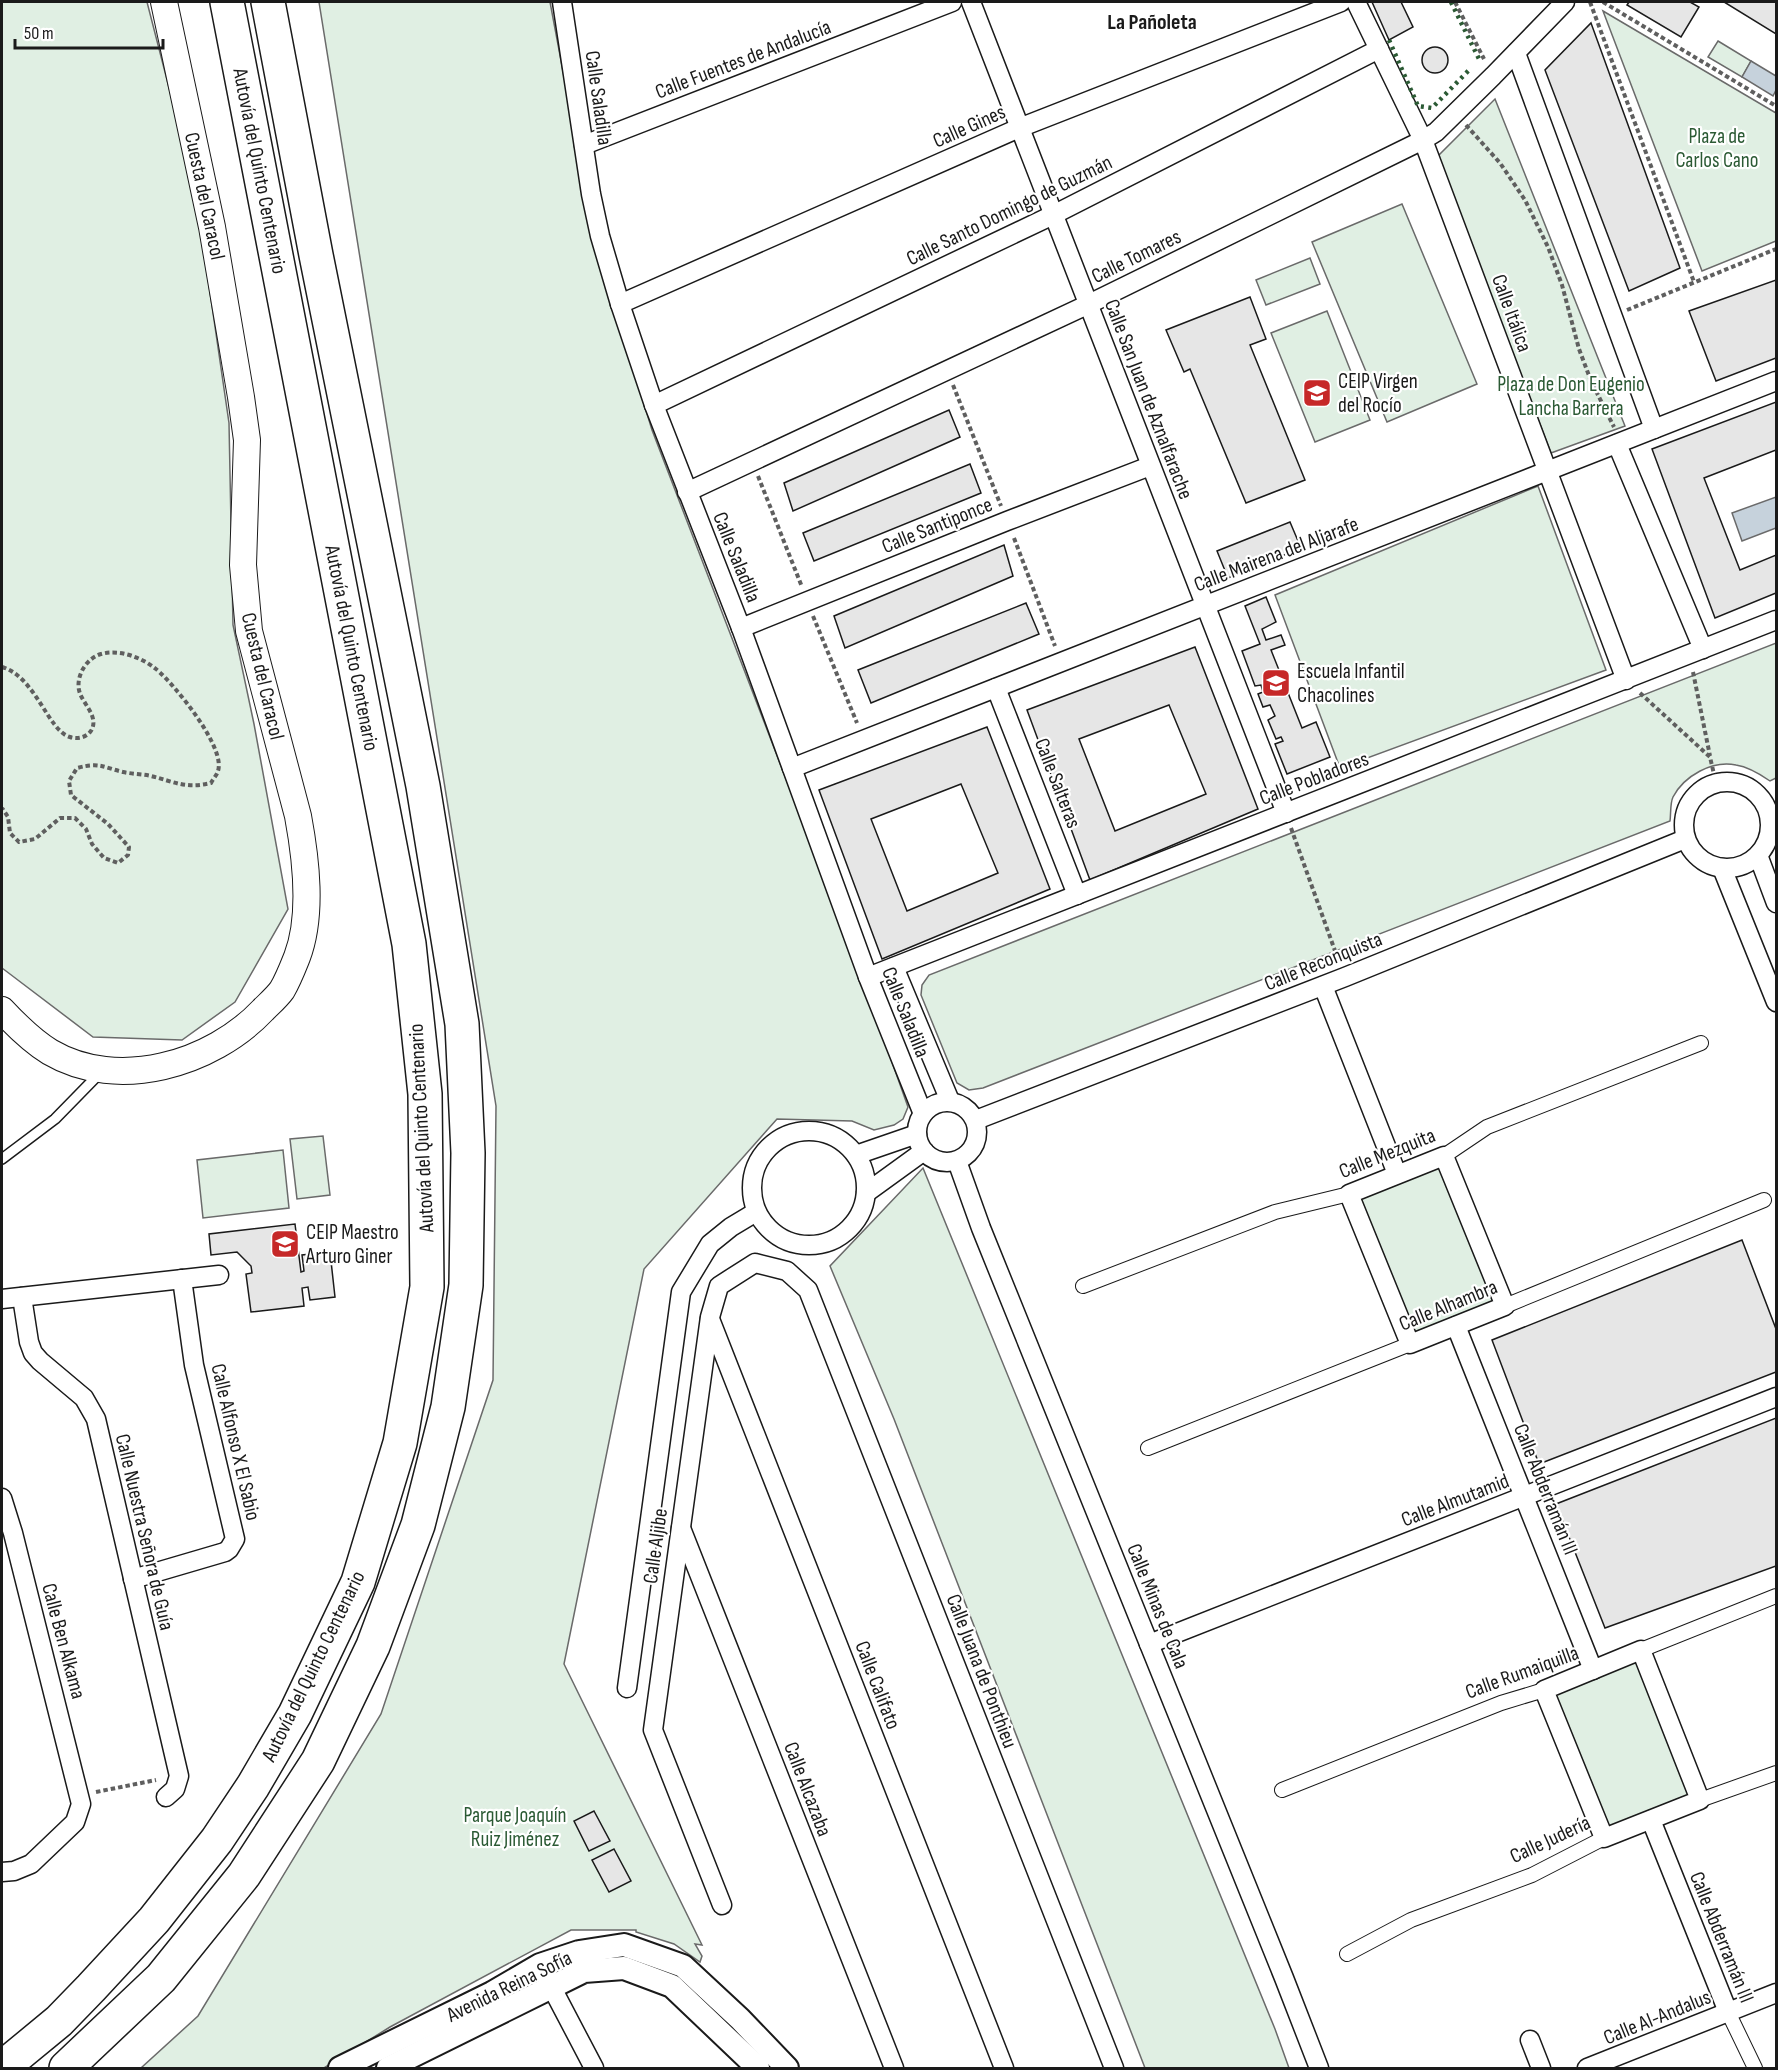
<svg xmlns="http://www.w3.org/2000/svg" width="1778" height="2070" viewBox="0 0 1778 2070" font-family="'Sofia Sans Condensed',sans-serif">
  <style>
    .green { fill: #e0efe3; stroke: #6a6a6a; stroke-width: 1.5 }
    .water { fill: #c6d2dc; stroke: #6a6a6a; stroke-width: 1.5 }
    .building { fill: #e6e6e6; stroke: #1a1a1a; stroke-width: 1.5; fill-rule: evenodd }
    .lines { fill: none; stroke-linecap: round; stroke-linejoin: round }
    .service-casing { stroke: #1a1a1a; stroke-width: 12 }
    .pedestrian-casing { stroke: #1a1a1a; stroke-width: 16 }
    .minor-casing { stroke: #1a1a1a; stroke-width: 21 }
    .tertiary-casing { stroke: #1a1a1a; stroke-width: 26 }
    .secondary-casing { stroke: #1a1a1a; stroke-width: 28 }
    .motorway-casing { stroke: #1a1a1a; stroke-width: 36 }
    .path { stroke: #5f5f5f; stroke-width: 4; stroke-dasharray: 4.5 3; stroke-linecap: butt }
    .service { stroke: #fff; stroke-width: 9 }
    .pedestrian { stroke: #fff; stroke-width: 14 }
    .minor { stroke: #fff; stroke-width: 18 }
    .tertiary { stroke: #fff; stroke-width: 22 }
    .secondary { stroke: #fff; stroke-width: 26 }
    .motorway { stroke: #fff; stroke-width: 33 }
    .hedge { stroke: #2b5a34; stroke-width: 4.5; stroke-dasharray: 3 4.5; stroke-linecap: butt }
    .labels { text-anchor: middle; stroke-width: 4.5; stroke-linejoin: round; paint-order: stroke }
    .street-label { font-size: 21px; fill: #1a1a1a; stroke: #fff }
    .park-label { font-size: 21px; fill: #2b5a34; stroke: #fff }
    .poi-label { font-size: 21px; fill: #1a1a1a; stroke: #fff; text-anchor: start }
    .neighbourhood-label { font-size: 22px; font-weight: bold; fill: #1a1a1a; stroke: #fff }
  </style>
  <rect width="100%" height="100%" fill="#fff"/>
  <g class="green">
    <path d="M2,2H147L195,189L229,423L233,625L254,724L288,909L235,1002L182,1040L93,1037L2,968Z"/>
    <path d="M319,2H550L596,247L652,430L859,969L908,1107L903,1119L894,1125L874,1130L852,1121L777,1119L644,1269L564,1664L702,1945L695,1944L702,1956L700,1962L674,1944L636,1932V1930H571L390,2027L324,2068H141L198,2016L381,1714L493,1380L496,1106Z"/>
    <path d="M1603,11L1776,113V241L1702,271Z"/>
    <path d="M1718,41L1751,61L1742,77L1708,57Z"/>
    <path d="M1495,99L1625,426L1551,453L1437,157Z"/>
    <path d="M1402,204L1477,384L1387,422L1312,242Z"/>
    <path d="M1310,258L1320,284L1266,305L1256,280Z"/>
    <path d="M1327,311L1370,420L1315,442L1271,333Z"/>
    <path d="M1538,486L1606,670L1340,768L1275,595Z"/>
    <path d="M1776,643V778L1770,781C1760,774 1749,767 1736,765C1712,760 1684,776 1673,797C1670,803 1671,814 1670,821L983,1088L969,1090L957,1083L921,995L922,985L929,975Z"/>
    <path d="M323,1136L330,1195L297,1199L290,1139Z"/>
    <path d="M283,1150L289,1208L203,1218L197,1160Z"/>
    <path d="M1441,1165L1497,1304L1414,1337L1358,1199Z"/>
    <path d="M923,1168L1275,2029L1289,2068H1145L894,1419L830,1266Z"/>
    <path d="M1635,1660L1691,1798L1608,1831L1553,1693Z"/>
  </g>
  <g class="water">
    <path d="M1751,61L1776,76V90L1773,96L1742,77Z"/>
    <path d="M1776,497V528L1742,541L1732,513Z"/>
  </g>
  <g class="building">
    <path d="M1372,2H1401L1413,27L1389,40Z"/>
    <path d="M1629,2H1690L1699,7L1681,37L1627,5Z"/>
    <path d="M1724,2H1776V34Z"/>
    <path d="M1591,23L1680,268L1629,291L1545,70Z"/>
    <circle cx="1435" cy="60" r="13"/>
    <path d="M1776,280V358L1716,381L1689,311Z"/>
    <path d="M1250,297L1266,339L1250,345L1305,480L1246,503L1190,369L1184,372L1166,330Z"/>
    <path d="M1776,402V450L1704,478L1740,570L1776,555V593L1715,618L1652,449Z"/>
    <path d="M949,410L960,437L793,511L784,483Z"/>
    <path d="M970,464L981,493L814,561L803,533Z"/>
    <path d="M1290,522L1301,548L1228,578L1217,551Z"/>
    <path d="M1004,545L1013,576L845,648L834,616Z"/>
    <path d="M1266,597L1276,622L1262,629L1266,640L1281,635L1285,645L1271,650L1302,728L1316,722L1330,757L1287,774L1275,744L1283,741L1281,737L1276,739L1268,720L1275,716L1270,705L1263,707L1258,694L1263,692L1261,685L1255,686L1242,651L1260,644L1245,606Z"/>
    <path d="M1026,603L1039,634L871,703L858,670Z"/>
    <path d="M1195,647L1258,809L1090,880L1027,710ZM1169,705L1206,794L1115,831L1079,739Z"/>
    <path d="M987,727L1050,889L882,959L819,790ZM961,784L998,873L907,911L871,819Z"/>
    <path d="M295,1224L301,1272L304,1271L302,1255L330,1252L335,1297L310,1300L308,1287L302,1288L304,1306L251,1312L246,1274L252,1273L251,1266L237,1252L211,1255L209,1234Z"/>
    <path d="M1742,1240L1776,1329V1372L1539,1464L1492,1340Z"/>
    <path d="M1776,1418V1566L1605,1628L1556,1504Z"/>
    <path d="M594,1811L610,1841L589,1851L574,1821Z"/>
    <path d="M614,1849L631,1881L609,1892L592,1860Z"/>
  </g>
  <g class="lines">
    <g class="service-casing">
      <path id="service" d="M2,1159L55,1119L100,1073"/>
    </g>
    <g class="pedestrian-casing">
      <g id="pedestrian">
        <path d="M1444,1156L1487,1127L1701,1043"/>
        <path d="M1083,1286L1275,1212L1349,1194"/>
        <path d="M1505,1306L1764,1200"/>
        <path d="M1148,1448L1410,1344"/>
        <path d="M1641,1650L1776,1596"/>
        <path d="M1282,1790L1501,1703L1544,1690"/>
        <path d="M1700,1800L1776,1773"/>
        <path d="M1347,1954L1411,1920L1532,1875L1604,1838"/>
        <path d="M1728,2012L1755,2068"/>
      </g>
    </g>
    <g class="minor-casing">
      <g id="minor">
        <path d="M562,2L591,194L600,236L620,304L654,405L741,628L868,977L923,1114"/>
        <path d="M971,2L1286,813"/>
        <path d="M1356,2L1423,140L1626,680"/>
        <path d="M1516,53L1654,429"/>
        <path d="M584,145L952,2"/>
        <path d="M620,304L1019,128L1341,2"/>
        <path d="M654,405L1053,215L1379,49"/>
        <path d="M1617,444L1703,649"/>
        <path d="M687,492L1089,304L1423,140L1436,132L1493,76L1565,2"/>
        <path d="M741,628L1007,521L1150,466"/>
        <path d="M996,688L1077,895"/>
        <path d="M792,768L1776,381"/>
        <circle cx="1727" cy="825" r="43"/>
        <path d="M1758,855L1776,903"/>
        <path d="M1722,868L1776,1002"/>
        <path d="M894,967L950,1101"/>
        <path d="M868,977L1776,620"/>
        <path d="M1323,986L1397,1174"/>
        <circle cx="947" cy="1132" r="30"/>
        <path d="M976,1120L1345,977L1685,839"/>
        <circle cx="809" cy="1188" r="57"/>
        <path d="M856,1155L917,1134"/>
        <path d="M1444,1156L1505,1306L1410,1344L1349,1194Z"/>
        <path d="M957,1161L981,1228L1284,1978L1319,2068"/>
        <path d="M866,1193L924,1151"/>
        <path d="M22,1297L29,1342L33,1353L40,1361L84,1398L96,1419L179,1776L175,1789L166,1797"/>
        <path d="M2,1299L219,1275"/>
        <path d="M710,1319L1004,2068"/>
        <path d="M1456,1326L1593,1670"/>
        <path d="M2,1498L13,1533L81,1804L75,1822L31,1864L14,1871L2,1872"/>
        <path d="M681,1528L894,2068"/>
        <path d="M133,1579L225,1552L229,1549L235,1539L194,1365L182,1279"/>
        <path d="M1149,1644L1776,1397"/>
        <path d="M1641,1650L1700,1800L1604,1838L1544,1690Z"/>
        <path d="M627,1688L681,1292L710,1244L731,1227L756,1212"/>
        <path d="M1651,1820L1728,2012"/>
        <path d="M722,1905L653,1730L710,1317L719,1286L755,1263L787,1271L808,1290L1114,2068"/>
        <path d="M540,1965L594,2068"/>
        <path d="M1530,2040L1541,2068"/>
        <path d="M1587,2068L1776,1993"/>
      </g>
    </g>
    <g class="tertiary-casing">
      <g id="tertiary">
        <path d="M340,2068L492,1993L540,1965L579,1952L624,1945L683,1966L740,2019L787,2068"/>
        <path d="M388,2068L584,1971L624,1968L672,1986L758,2068"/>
      </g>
    </g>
    <g class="secondary-casing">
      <path id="secondary" d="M2,1010C16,1025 32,1041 50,1052C118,1092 212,1064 263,1010C269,1004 277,997 282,990C288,980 293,967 297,957C313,915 306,859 298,816L249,631L243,565L247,440L241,397L212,227L164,2"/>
    </g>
    <g class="motorway-casing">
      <g id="motorway">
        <path d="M2,2068L59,2021L91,1988L154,1920L217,1840L253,1786L295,1714L358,1582L400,1443L427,1287L425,1094L409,944L227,2"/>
        <path d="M66,2068L161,1978L244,1875L318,1761L373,1646L418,1525L448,1407L466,1285L468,1153L462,1024L423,786L316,255L268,2"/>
      </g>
    </g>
    <g class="path">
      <path d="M1455,2L1484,59"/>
      <path d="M1590,2L1694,282"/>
      <path d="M1603,2L1776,106"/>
      <path d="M1466,125L1500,163L1525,200L1548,247L1562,285L1579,349L1591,381L1614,427"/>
      <path d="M1627,310L1776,249"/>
      <path d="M953,385L1001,506"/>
      <path d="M758,476L802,587"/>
      <path d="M1014,538L1055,646"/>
      <path d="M813,616L857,723"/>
      <path d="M2,667C36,677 48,731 70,737C82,741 96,733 93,719C91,709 81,700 79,690C76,675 87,658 101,654C119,649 141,657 156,669C174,684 226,747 218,771C217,775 213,779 211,783C185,789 175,782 151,776C142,774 132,774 123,772C102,767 100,762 77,768L69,781L71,795L108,824L129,847L128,855L118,863L104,858L92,844L86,829L75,818H60L35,839L19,842L10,833L8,817L2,808"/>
      <path d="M1693,672L1710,756"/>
      <path d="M1640,693L1710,757L1716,783"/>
      <path d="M1291,828L1339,962"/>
      <path d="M96,1792L156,1780"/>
    </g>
    <use href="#service" class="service"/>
    <use href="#pedestrian" class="pedestrian"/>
    <use href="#minor" class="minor"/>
    <use href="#tertiary" class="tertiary"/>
    <use href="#secondary" class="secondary"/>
    <use href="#motorway" class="motorway"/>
    <g class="hedge">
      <path d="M1451,2L1479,59"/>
      <path d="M1389,40L1418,106L1432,108L1471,68"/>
    </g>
  </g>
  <defs>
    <g id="school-square" transform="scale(1.5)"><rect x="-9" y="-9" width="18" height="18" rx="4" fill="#c62828" stroke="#fff"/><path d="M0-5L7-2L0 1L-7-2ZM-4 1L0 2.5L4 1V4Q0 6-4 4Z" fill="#fff"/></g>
  </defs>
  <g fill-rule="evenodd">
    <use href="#school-square" x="1317" y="393"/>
    <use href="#school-square" x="1276" y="683"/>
    <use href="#school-square" x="285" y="1244"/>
  </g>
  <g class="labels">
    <g class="street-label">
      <text transform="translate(743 59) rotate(-21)" y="7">Calle Fuentes de Andalucía</text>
      <text transform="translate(599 98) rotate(82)" y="7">Calle Saladilla</text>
      <text transform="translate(969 126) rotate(-24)" y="7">Calle Gines</text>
      <text transform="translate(260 171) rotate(79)" y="7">Autovía del Quinto Centenario</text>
      <text transform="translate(205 196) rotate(78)" y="7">Cuesta del Caracol</text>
      <text transform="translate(1009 210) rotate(-26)" y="7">Calle Santo Domingo de Guzmán</text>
      <text transform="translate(1136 256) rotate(-26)" y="7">Calle Tomares</text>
      <text transform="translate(1512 313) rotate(70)" y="7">Calle Itálica</text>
      <text transform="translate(1149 399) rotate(69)" y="7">Calle San Juan de Aznalfarache</text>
      <text transform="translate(937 525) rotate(-22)" y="7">Calle Santiponce</text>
      <text transform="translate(1276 554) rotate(-21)" y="7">Calle Mairena del Aljarafe</text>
      <text transform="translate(737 557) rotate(68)" y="7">Calle Saladilla</text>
      <text transform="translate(352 648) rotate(79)" y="7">Autovía del Quinto Centenario</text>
      <text transform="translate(263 676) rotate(77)" y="7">Cuesta del Caracol</text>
      <text transform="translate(1314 778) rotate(-21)" y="7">Calle Pobladores</text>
      <text transform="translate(1058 783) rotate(69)" y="7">Calle Salteras</text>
      <text transform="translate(1323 961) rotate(-22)" y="7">Calle Reconquista</text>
      <text transform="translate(906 1012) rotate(68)" y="7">Calle Saladilla</text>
      <text transform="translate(421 1128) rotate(-93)" y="7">Autovía del Quinto Centenario</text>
      <text transform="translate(1387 1153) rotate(-22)" y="7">Calle Mezquita</text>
      <text transform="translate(1448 1305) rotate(-22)" y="7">Calle Alhambra</text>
      <text transform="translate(236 1442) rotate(77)" y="7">Calle Alfonso X El Sabio</text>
      <text transform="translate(1546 1489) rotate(68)" y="7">Calle Abderramán III</text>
      <text transform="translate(1455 1500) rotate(-21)" y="7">Calle Almutamid</text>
      <text transform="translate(145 1532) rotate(77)" y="7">Calle Nuestra Señora de Guía</text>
      <text transform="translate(655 1546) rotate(-82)" y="7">Calle Aljibe</text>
      <text transform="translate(1158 1606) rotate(68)" y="7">Calle Minas de Cala</text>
      <text transform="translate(64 1641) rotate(75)" y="7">Calle Ben Alkama</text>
      <text transform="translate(313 1666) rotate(-64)" y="7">Autovía del Quinto Centenario</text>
      <text transform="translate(982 1671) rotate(69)" y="7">Calle Juana de Ponthieu</text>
      <text transform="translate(1522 1672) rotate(-20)" y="7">Calle Rumaiquilla</text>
      <text transform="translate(878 1685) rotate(69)" y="7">Calle Califato</text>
      <text transform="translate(808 1789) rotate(69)" y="7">Calle Alcazaba</text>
      <text transform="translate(1550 1839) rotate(-25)" y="7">Calle Judería</text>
      <text transform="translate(1722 1937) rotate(68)" y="7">Calle Abderramán III</text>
      <text transform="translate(509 1986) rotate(-26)" y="7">Avenida Reina Sofía</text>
      <text transform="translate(1657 2017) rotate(-22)" y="7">Calle Al-Andalus</text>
    </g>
    <g class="park-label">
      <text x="1717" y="143">Plaza de<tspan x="1717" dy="24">Carlos Cano</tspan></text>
      <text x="1571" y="391">Plaza de Don Eugenio<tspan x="1571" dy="24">Lancha Barrera</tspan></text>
      <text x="515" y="1822">Parque Joaquín<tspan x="515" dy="24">Ruiz Jiménez</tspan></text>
    </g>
    <g class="poi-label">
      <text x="1338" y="388">CEIP Virgen<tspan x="1338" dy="24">del Rocío</tspan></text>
      <text x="1297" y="678">Escuela Infantil<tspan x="1297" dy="24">Chacolines</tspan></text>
      <text x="306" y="1239">CEIP Maestro<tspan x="306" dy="24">Arturo Giner</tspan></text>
    </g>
    <g class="neighbourhood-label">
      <text x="1152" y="29">La Pañoleta</text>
    </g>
  </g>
  <rect width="1778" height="2070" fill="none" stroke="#1a1a1a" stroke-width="6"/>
  <path d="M15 39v9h148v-9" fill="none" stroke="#1a1a1a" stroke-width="3"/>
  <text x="24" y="39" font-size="18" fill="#1a1a1a" stroke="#ffffff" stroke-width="4.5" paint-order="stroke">50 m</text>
</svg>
